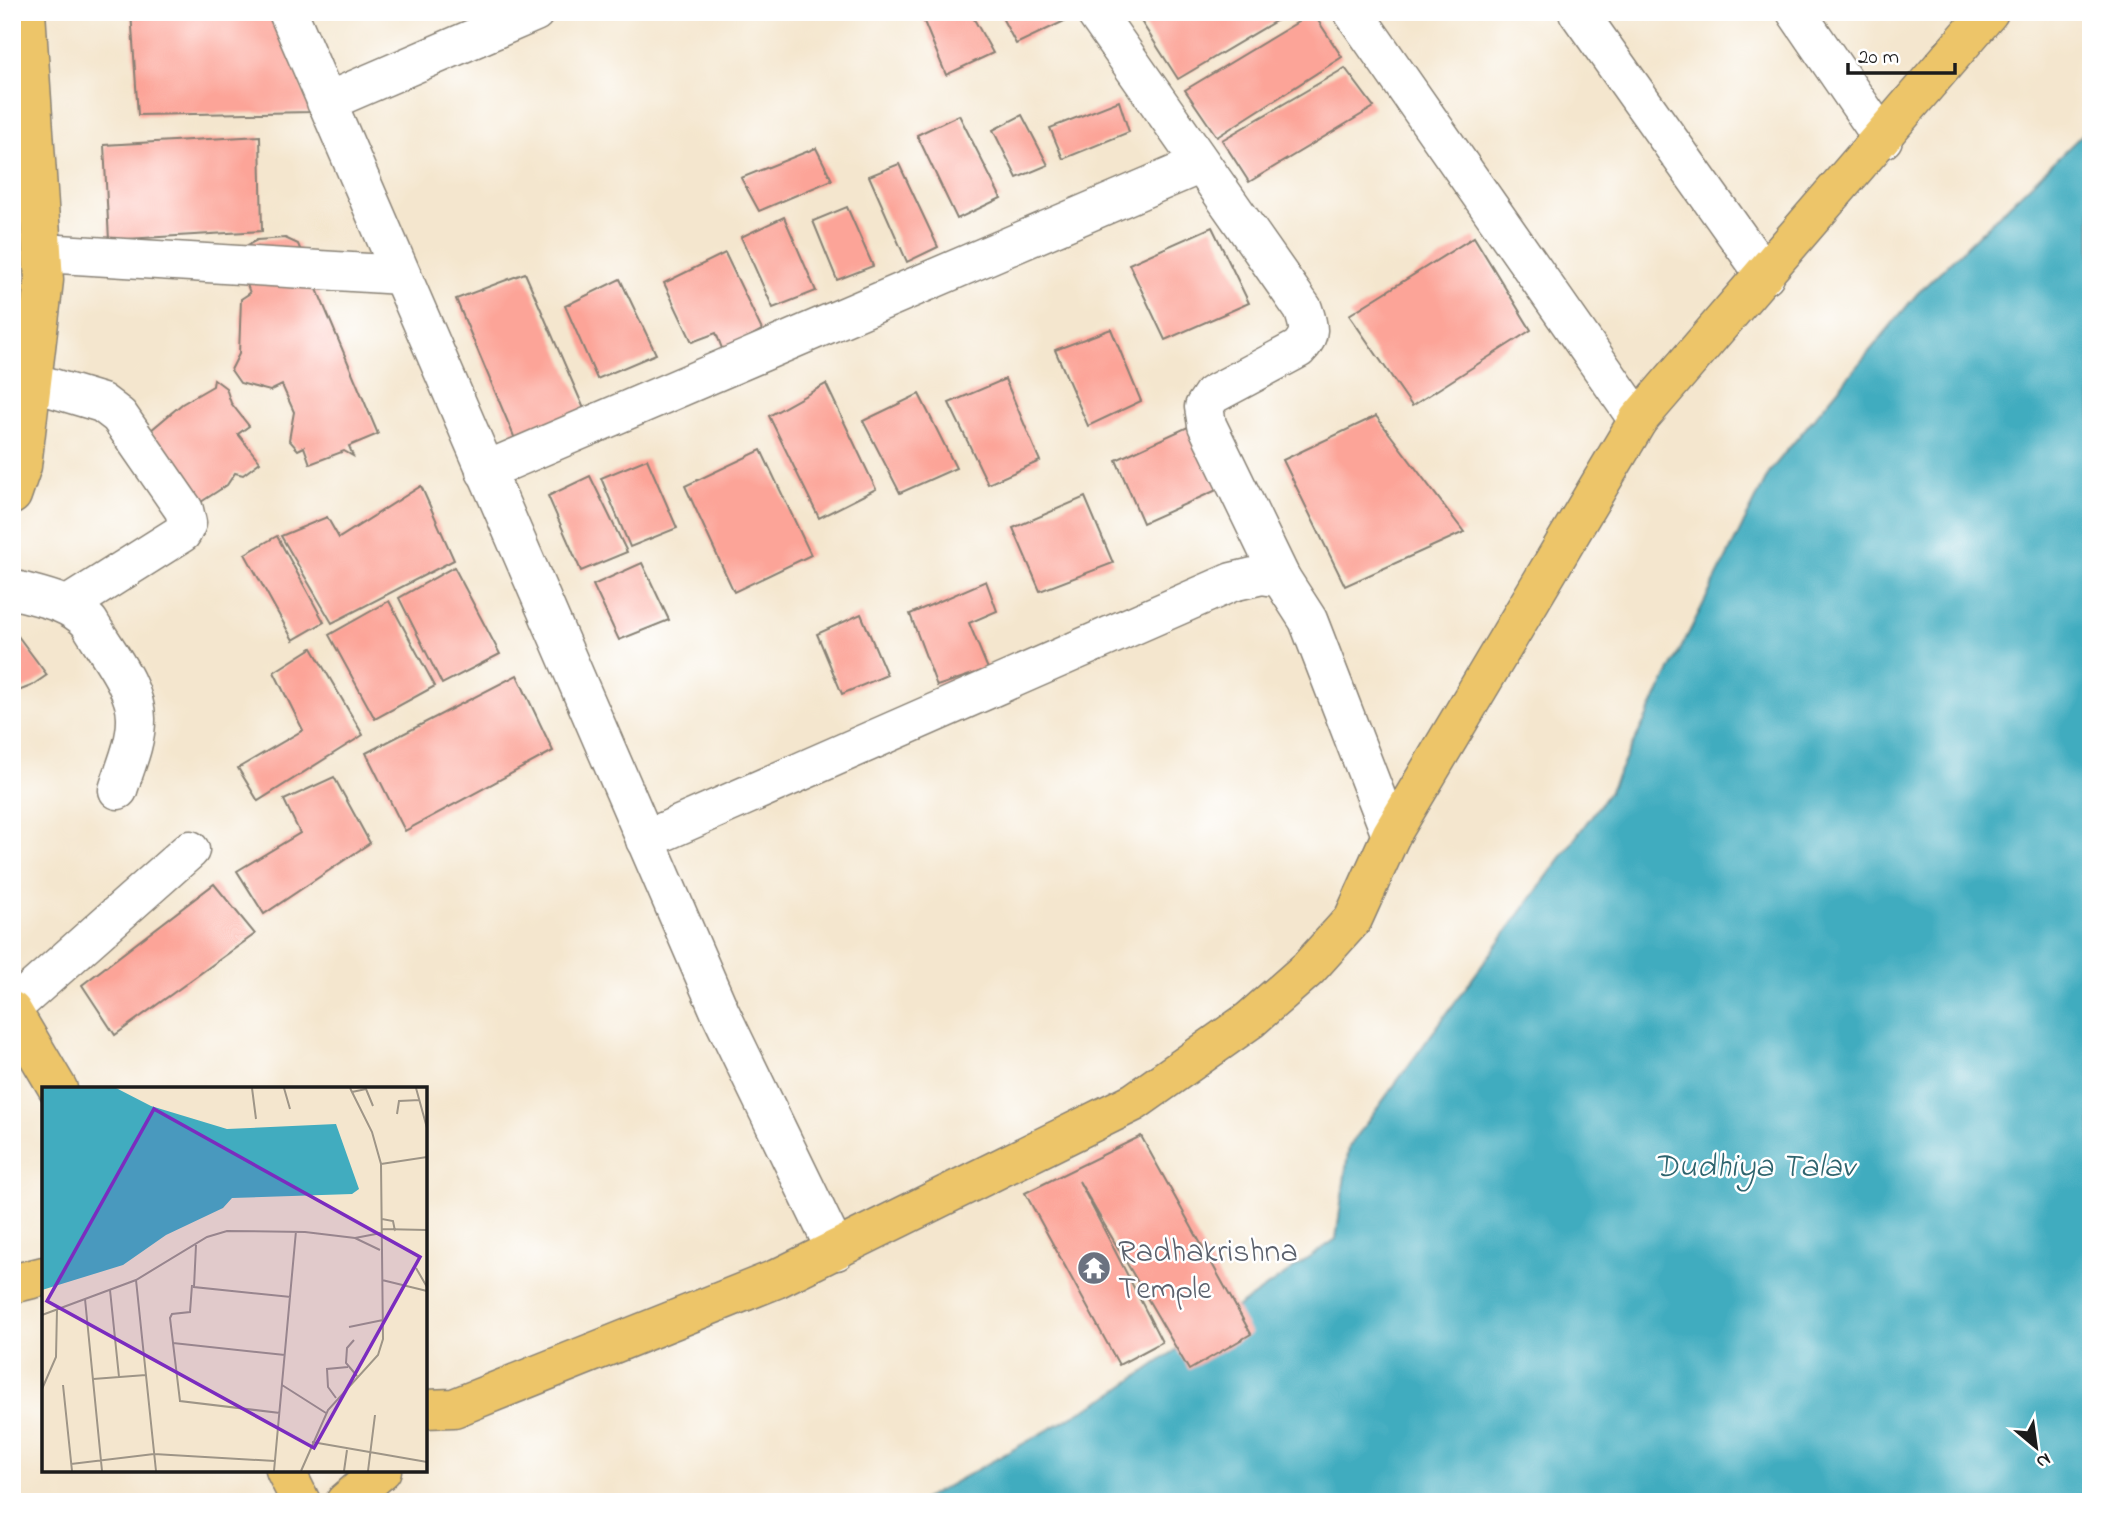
<svg xmlns="http://www.w3.org/2000/svg" width="2103" height="1514" viewBox="0 0 2103 1514" font-family="'Indie Flower',sans-serif">
  <style>
    .water { fill: #41acbf; stroke: #2e646e; stroke-width: 2 }
    .building { fill: #fca498 }
    .lines { fill: none; stroke-linecap: round; stroke-linejoin: round }
    .minor-casing { stroke: #888175; stroke-width: 41 }
    .major-casing { stroke: #888175; stroke-width: 41 }
    .minor { stroke: #fff; stroke-width: 38 }
    .major { stroke: #edc569; stroke-width: 38 }
    .labels { text-anchor: middle; stroke-width: 5; stroke-linejoin: round; paint-order: stroke }
    .worship-label { font-size: 32px; fill: #5b616d; stroke: #fff; text-anchor: start }
    .water-label { font-size: 33px; font-style: italic; fill: #2e646e; stroke: #fff }
    .inset-road { fill: none; stroke: #9e9587; stroke-width: 2 }
    .view { fill: #7b2cbf; fill-opacity: 0.15; stroke: #7b2cbf; stroke-width: 3.5 }
    .inset-edge { fill: none; stroke: #1c1c1c; stroke-width: 3.5 }
  </style>
  <rect width="100%" height="100%" fill="#fff"/>
  <filter id="ink" filterUnits="userSpaceOnUse"><feTurbulence type="fractalNoise" baseFrequency=".0143" numOctaves="2"/><feDisplacementMap in="SourceGraphic" scale="14" xChannelSelector="R" yChannelSelector="G"/><feConvolveMatrix kernelMatrix="1 2 1 2 8 2 1 2 1" color-interpolation-filters="sRGB"/></filter>
  <filter id="wash" filterUnits="userSpaceOnUse"><feTurbulence type="fractalNoise" baseFrequency=".00686" numOctaves="4" result="noise"/><feDisplacementMap in="SourceGraphic" scale="28" xChannelSelector="R" yChannelSelector="G"/><feGaussianBlur stdDeviation="1.57" result="paint"/><feColorMatrix in="noise" values="0 0 0 0 0 0 0 0 0 0 0 0 0 0 0 0 0 1.4 0 .05"/><feComposite in="paint" operator="in"/></filter>
  <g filter="url(#wash)">
    <rect width="100%" height="100%" fill="#f4e6ce"/>
    <path class="water" d="M2091,126V1502H919L1114,1393L1336,1239L1349,1147L1609,792L1770,471L1917,294Z"/>
    <g id="blocks">
      <g class="building">
        <path d="M131,12H274L311,112L138,115Z"/>
        <path d="M920,12H970L993,53L946,75Z"/>
        <path d="M999,12H1073L1075,16L1016,44Z"/>
        <path d="M1135,12H1291L1178,79Z"/>
        <path d="M1313,13L1342,57L1217,137L1185,90Z"/>
        <path d="M1345,68L1374,107L1249,182L1222,140Z"/>
        <path d="M1119,101L1129,132L1063,159L1050,128Z"/>
        <path d="M959,115L1001,198L957,219L917,135Z"/>
        <path d="M1022,115L1048,165L1017,178L993,130Z"/>
        <path d="M260,136L262,231L109,240L104,145Z"/>
        <path d="M816,148L832,180L759,211L741,178Z"/>
        <path d="M899,164L938,247L907,262L869,176Z"/>
        <path d="M847,207L873,266L837,280L813,221Z"/>
        <path d="M784,217L816,291L773,308L741,237Z"/>
        <path d="M1212,227L1249,303L1165,340L1129,264Z"/>
        <path d="M1474,237L1531,330L1412,406L1349,315Z"/>
        <path d="M285,238L298,244L378,434L349,446L353,456L344,451L310,464L304,447L298,450L289,440L294,412L282,385L270,391L240,383L231,370L239,354L241,299L250,293L238,259L242,248L257,240Z"/>
        <path d="M725,253L762,330L723,351L716,333L692,342L664,283Z"/>
        <path d="M525,273L585,411L515,439L456,299Z"/>
        <path d="M620,279L656,354L597,379L565,306Z"/>
        <path d="M1111,329L1141,401L1088,426L1055,350Z"/>
        <path d="M214,379L226,388L231,403L249,426L238,434L260,462L243,475L235,473L227,485L201,502L150,431L182,404L213,386Z"/>
        <path d="M1005,379L1040,461L988,484L949,403Z"/>
        <path d="M826,384L876,489L819,518L769,416Z"/>
        <path d="M919,394L956,468L900,493L863,421Z"/>
        <path d="M1376,416L1464,532L1345,586L1283,460Z"/>
        <path d="M1190,426L1219,489L1143,523L1116,460Z"/>
        <path d="M761,450L811,555L734,592L685,486Z"/>
        <path d="M647,459L677,528L630,547L601,478Z"/>
        <path d="M590,476L627,552L581,571L548,496Z"/>
        <path d="M421,486L454,560L332,623L281,536L327,517L339,538Z"/>
        <path d="M1085,497L1113,563L1040,591L1013,528Z"/>
        <path d="M277,536L324,622L293,640L245,554Z"/>
        <path d="M642,563L669,620L619,640L593,585Z"/>
        <path d="M454,567L500,654L442,684L399,598Z"/>
        <path d="M986,581L997,611L969,623L988,669L937,686L910,614Z"/>
        <path d="M389,601L435,686L375,719L329,635Z"/>
        <path d="M861,614L887,675L842,694L817,634Z"/>
        <path d="M12,628L47,675L31,686L13,693L17,704L12,705Z"/>
        <path d="M312,648L363,735L258,801L238,768L303,730L274,672Z"/>
        <path d="M517,675L553,751L405,831L366,753Z"/>
        <path d="M334,777L370,843L264,914L237,871L300,833L284,800Z"/>
        <path d="M214,884L255,934L115,1035L82,985Z"/>
        <path d="M1141,1136L1251,1334L1189,1370L1079,1181L1162,1342L1119,1365L1025,1193Z"/>
      </g>
    </g>
  </g>
  <g filter="url(#ink)">
    <use href="#blocks" fill-opacity="0" stroke="#888175" stroke-width="2"/>
    <g class="lines">
      <g class="minor-casing">
        <g id="minor">
          <path d="M288,12L720,1012L836,1251"/>
          <path d="M1095,12L1303,309C1309,326 1312,335 1298,349L1212,395L1204,407L1207,425L1281,578"/>
          <path d="M1353,12L1638,420"/>
          <path d="M1578,12L1765,275"/>
          <path d="M1796,12L1883,139"/>
          <path d="M326,102L535,12"/>
          <path d="M43,253L401,275"/>
          <path d="M32,382L102,403L119,416L184,510L187,523L182,533L68,605"/>
          <path d="M485,471L1201,164"/>
          <path d="M12,589C40,597 69,601 89,622C105,650 137,687 136,720C136,744 125,767 118,790"/>
          <path d="M645,840L1232,582L1262,575L1281,578L1308,620L1391,835"/>
          <path d="M12,1008L190,850"/>
        </g>
      </g>
      <g class="major-casing">
        <g id="major">
          <path d="M12,495L22,466L44,280L26,12"/>
          <path d="M12,1011L58,1089"/>
          <path d="M12,1284L44,1276"/>
          <path d="M425,1409L454,1408L776,1279L1134,1102L1250,1020L1308,969L1353,919L1391,835L1638,420L1989,12"/>
          <path d="M285,1470L301,1502"/>
          <path d="M345,1502L382,1470"/>
        </g>
      </g>
      <use href="#minor" class="minor"/>
      <use href="#major" class="major"/>
    </g>
  </g>
  <defs>
    <g id="temple-disc" transform="scale(1.75)"><circle r="9.5" fill="#6b7280" stroke="#fff"/><path d="M0-6L5-2H3V0L6.5 2.5H4V6H1.5V3h-3V6H-4V2.5H-6.5L-3 0V-2H-5Z" fill="#fff"/></g>
  </defs>
  <g fill-rule="evenodd">
    <use href="#temple-disc" x="1094" y="1268"/>
  </g>
  <g class="labels">
    <g class="worship-label">
      <text x="1118" y="1261">Radhakrishna<tspan x="1118" dy="37">Temple</tspan></text>
    </g>
    <g class="water-label">
      <text x="1754" y="1176">Dudhiya Talav</text>
    </g>
  </g>
  <g transform="translate(42 1087)">
    <rect width="385" height="385" fill="#f4e6ce"/>
    <path d="M0,1H74L109,19L185,42L294,37L317,102L310,107L190,111L181,121L124,148L81,178L0,203Z" fill="#41acbf"/>
    <path class="inset-road" d="M210,1L214,32M242,1L248,22M374,1L385,41M310,5L324,2L331,19M355,27L357,14L378,13M339,77L385,70M340,132L351,134L353,144M339,142L385,143M313,151L339,146M154,158L152,200L249,210M374,181L385,200M94,193L114,384M340,193L385,204M150,198L148,225L130,227L128,231L138,314L238,326M68,203L77,290M43,212L60,384M0,228L94,193L165,150L185,144L263,145L313,151L338,163M307,240L341,233M312,253L305,261L304,276L315,289M131,256L243,268M51,292L104,288M21,298L30,384M240,298L284,326M0,302L14,270L15,222M294,311L286,300L285,282L306,280M270,355L385,375M29,377L112,367L233,374M232,384L254,144M259,384L286,323L336,268L341,252L339,77L330,45L308,1M302,384L305,363M326,384L333,328"/>
    <path class="view" d="M112,22L378,170L272,361L5,214Z"/>
    <rect width="385" height="385" class="inset-edge"/>
  </g>
  <rect width="2103" height="1514" fill="none" stroke="#fff" stroke-width="42"/>
  <g transform="translate(2036 1447) rotate(151)" stroke="#ffffff" stroke-width="5" paint-order="stroke">
  <path d="M0-5L12 26L0 18L-12 26Z" fill="#1c1c1c"/>
  <text y="-10" font-size="19" font-weight="bold" text-anchor="middle" fill="#1c1c1c">N</text>
  </g>
  <path d="M1848 63v10h107v-10" fill="none" stroke="#1c1c1c" stroke-width="3.5"/>
  <text x="1858" y="63" font-size="21" fill="#1c1c1c" stroke="#ffffff" stroke-width="5" paint-order="stroke">20 m</text>
</svg>
